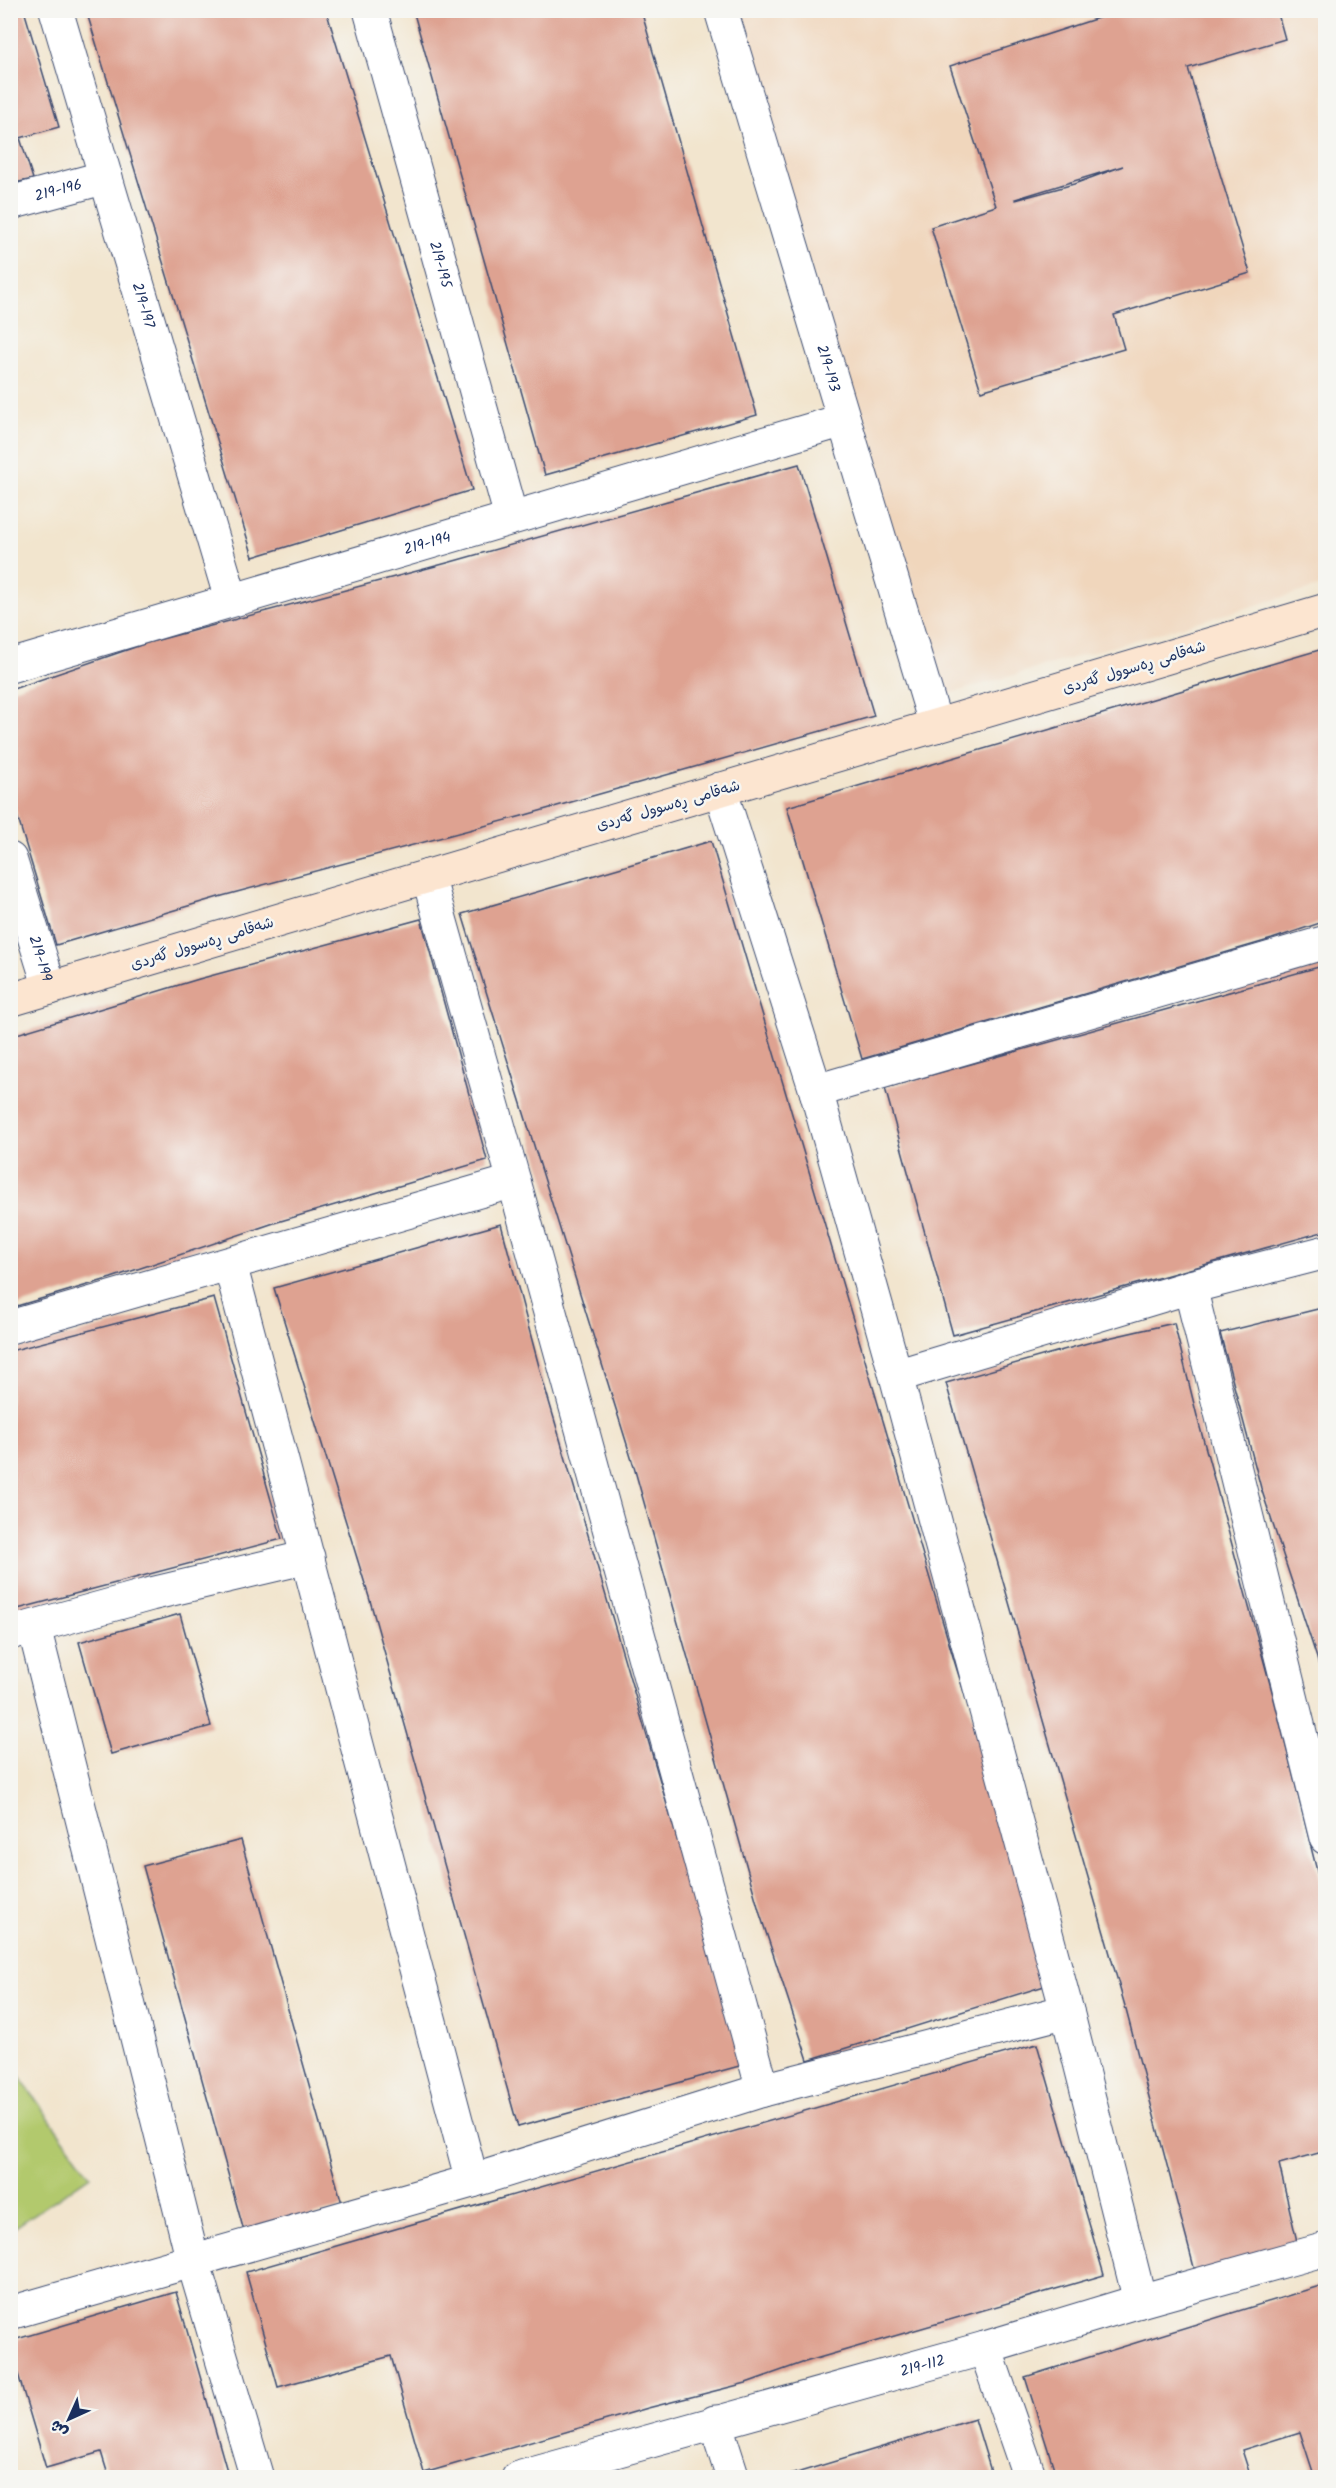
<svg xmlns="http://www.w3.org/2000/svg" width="1336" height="2488" viewBox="0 0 1336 2488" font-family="Kalam,'Playpen Sans Arabic',sans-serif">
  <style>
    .built { fill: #f0d6bc }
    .green { fill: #b2c96d; stroke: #667c66; stroke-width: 1.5 }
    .building { fill: #dea291; fill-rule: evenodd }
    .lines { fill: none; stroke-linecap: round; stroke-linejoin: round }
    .street-casing { stroke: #3b4a6f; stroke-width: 35 }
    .secondary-casing { stroke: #3b4a6f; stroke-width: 35 }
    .street { stroke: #fff; stroke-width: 33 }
    .secondary { stroke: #fce5d0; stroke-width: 33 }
    .labels { text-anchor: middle; stroke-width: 5; stroke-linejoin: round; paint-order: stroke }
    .street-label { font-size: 15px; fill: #1b2f5e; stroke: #f6f6f2 }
  </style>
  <rect width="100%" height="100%" fill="#f6f6f2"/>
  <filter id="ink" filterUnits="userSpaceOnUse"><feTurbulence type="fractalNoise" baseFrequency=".0167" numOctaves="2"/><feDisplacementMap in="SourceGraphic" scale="12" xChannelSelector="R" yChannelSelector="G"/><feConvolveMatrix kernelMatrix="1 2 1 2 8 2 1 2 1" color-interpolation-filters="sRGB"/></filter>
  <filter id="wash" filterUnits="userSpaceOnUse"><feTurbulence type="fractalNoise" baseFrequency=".008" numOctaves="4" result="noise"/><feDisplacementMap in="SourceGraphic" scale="24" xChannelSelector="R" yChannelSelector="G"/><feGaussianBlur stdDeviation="1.35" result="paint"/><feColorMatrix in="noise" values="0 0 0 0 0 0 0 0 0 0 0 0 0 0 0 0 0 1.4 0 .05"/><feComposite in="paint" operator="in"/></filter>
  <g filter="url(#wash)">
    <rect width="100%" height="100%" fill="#f2e5ce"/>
    <path class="built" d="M730,11H1325V585L945,695Z"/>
    <path class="green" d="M10,2063L90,2176L11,2230H10Z"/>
    <g id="blocks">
      <g class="building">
        <path d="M10,10H24L59,127L20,138L33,179L10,184Z"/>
        <path d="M86,10H326L472,490L253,557Z"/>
        <path d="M413,10H641L757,415L545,475Z"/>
        <path d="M1123,10H1277L1285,39L1188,68L1250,273L1114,315L1124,349L981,391L931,227L996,206L950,66ZM1123,166L1074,184L1016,200L1015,199Z"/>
        <path d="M799,464L874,716L522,816L222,896L56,945L10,792V690L147,643L447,563Z"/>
        <path d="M1326,648V921L1272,939L862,1059L787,807Z"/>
        <path d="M711,841L954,1660L1054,1983L808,2060L760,1914L634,1467L462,914Z"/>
        <path d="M421,919L487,1160L274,1223L111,1278L10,1308V1036L199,979Z"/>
        <path d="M1326,965V1231L953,1335L885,1088Z"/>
        <path d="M501,1224L541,1374L743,2065L518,2127L369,1597L274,1288Z"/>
        <path d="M214,1298L282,1539L10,1611V1351Z"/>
        <path d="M1326,1307V1689H1325L1317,1658L1261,1488L1220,1333Z"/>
        <path d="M1174,1323L1198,1420L1273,1695L1326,1907V2151L1279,2164L1299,2250L1196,2275L1125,2006L946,1383L1095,1341Z"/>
        <path d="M180,1614L211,1726L111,1754L79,1642Z"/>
        <path d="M241,1840L343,2207L245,2235L143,1866Z"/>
        <path d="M1037,2044L1104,2275L805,2362L746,2383L648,2408L424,2473L391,2356L278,2387L246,2272Z"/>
        <path d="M1326,2284V2478H1315L1300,2432L1242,2450L1251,2478H1057L1025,2377Z"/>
        <path d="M176,2292L229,2478H109L101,2452L46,2468L10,2347V2341Z"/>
        <path d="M975,2419L993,2478H783V2477Z"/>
      </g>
    </g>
  </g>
  <g filter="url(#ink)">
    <use href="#blocks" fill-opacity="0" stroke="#3b4a6f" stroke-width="1.5"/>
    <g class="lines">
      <g class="street-casing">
        <g id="street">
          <path id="s1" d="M56,10L231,599"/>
          <path id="s2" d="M370,10L511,517"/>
          <path id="s3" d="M721,10L936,726"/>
          <path id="s4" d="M10,203L106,177"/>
          <path id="s5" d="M10,666L844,420"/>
          <path d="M720,789L816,1091L896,1376L1067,2011L1140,2301"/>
          <path id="s6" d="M10,859L50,988"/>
          <path d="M428,876L514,1181L763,2090"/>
          <path d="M816,1091L1326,942"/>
          <path d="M230,1264L472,2181"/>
          <path d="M1190,1287L1326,1838"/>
          <path d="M10,1327L514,1181"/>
          <path d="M896,1376L1190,1287L1326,1252"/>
          <path d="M34,1627L193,2261L257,2478"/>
          <path d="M10,1633L151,1594L308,1557"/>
          <path d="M10,2313L472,2181L763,2090L1067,2011"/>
          <path d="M985,2348L1030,2478"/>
          <path d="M715,2422L733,2478"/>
          <path id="s7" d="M518,2478L985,2348L1140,2301L1326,2249"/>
        </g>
      </g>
      <g class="secondary-casing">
        <path id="secondary" d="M10,1000L1326,610"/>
      </g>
      <use href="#street" class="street"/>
      <use href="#secondary" class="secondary"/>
    </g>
  </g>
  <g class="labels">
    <g class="street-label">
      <text dy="5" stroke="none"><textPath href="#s4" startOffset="50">219-196</textPath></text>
      <text dy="5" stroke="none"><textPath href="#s2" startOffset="264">219-195</textPath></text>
      <text dy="5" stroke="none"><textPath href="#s1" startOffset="308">219-197</textPath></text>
      <text dy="5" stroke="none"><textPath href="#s3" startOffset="374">219-193</textPath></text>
      <text dy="5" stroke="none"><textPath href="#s5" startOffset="435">219-194</textPath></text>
      <text transform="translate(1134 667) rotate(-17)" y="5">شەقامی ڕەسوول گەردی</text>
      <text transform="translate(668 805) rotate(-16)" y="5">شەقامی ڕەسوول گەردی</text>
      <text transform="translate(202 943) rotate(-17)" y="5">شەقامی ڕەسوول گەردی</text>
      <text dy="5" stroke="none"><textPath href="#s6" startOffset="104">219-199</textPath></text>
      <text dy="5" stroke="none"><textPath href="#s7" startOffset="420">219-112</textPath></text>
    </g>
  </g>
  <rect width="1336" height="2488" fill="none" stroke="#f6f6f2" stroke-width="36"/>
  <g transform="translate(69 2419) rotate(225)" stroke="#f6f6f2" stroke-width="4.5" paint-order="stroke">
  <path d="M0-4.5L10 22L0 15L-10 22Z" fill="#1b2f5e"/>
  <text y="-9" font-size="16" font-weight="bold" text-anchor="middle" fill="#1b2f5e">ش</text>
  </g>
</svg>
